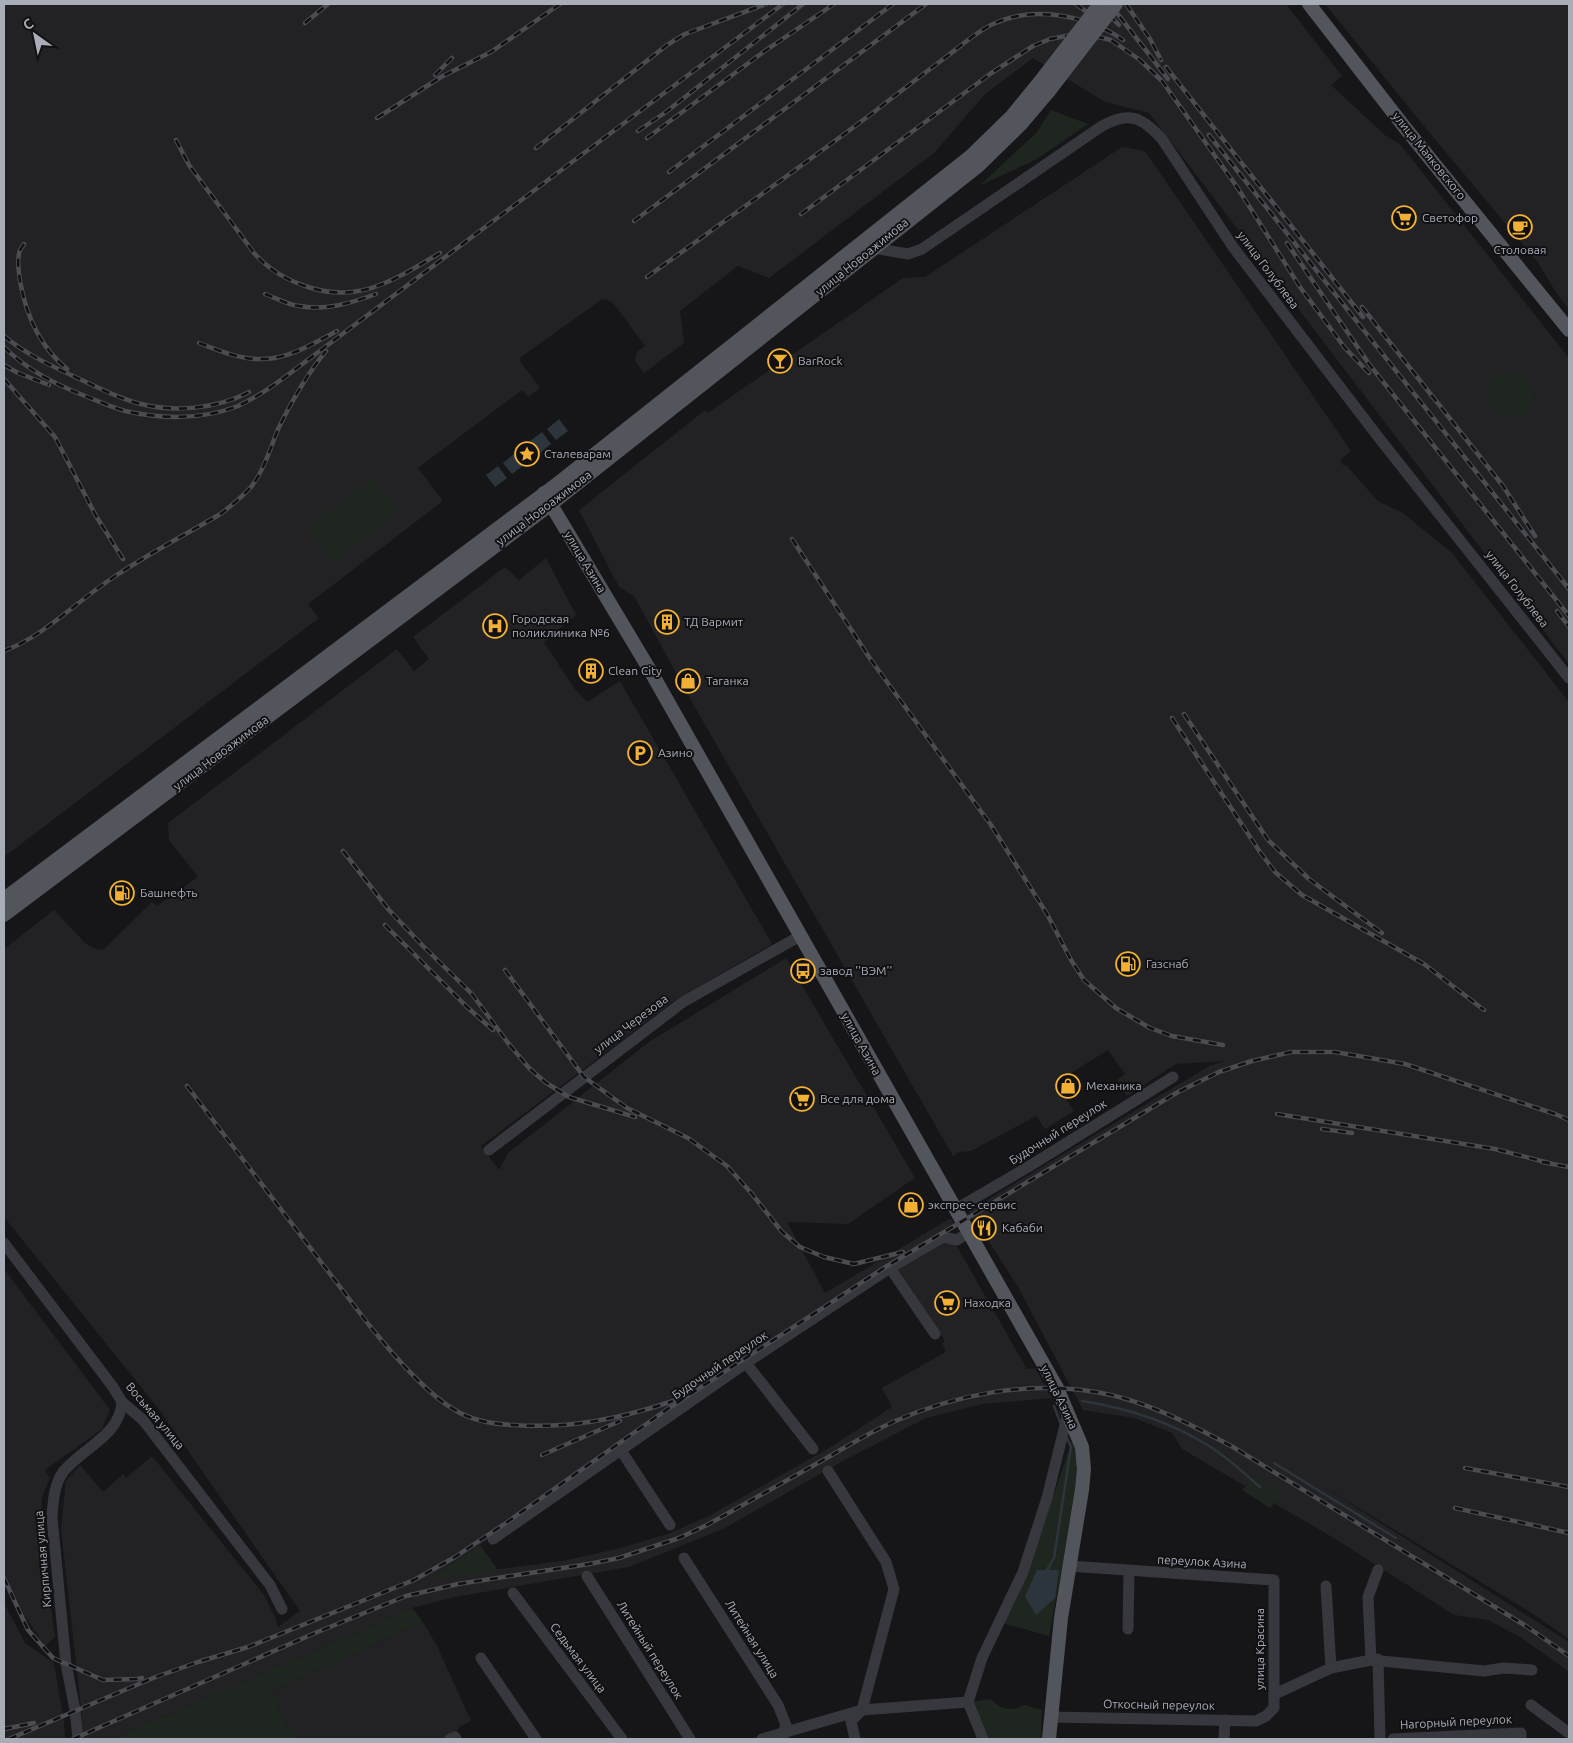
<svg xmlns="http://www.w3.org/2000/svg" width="1573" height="1743" viewBox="0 0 1573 1743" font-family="Ubuntu,sans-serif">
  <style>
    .built { fill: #222225 }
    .green { fill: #1e261f }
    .water { fill: #2c353c }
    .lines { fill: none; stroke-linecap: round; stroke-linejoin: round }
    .stream { stroke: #2c353c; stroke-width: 2.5 }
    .minor { stroke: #37383d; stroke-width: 11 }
    .major { stroke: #53555c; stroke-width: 14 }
    .rail-casing { stroke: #4a4c52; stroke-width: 4.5 }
    .rail { stroke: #111113; stroke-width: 2.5; stroke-dasharray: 8; stroke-linecap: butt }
    .major-bridge { stroke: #53555c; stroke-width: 14 }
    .labels { text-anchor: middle; stroke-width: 4; stroke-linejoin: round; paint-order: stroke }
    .street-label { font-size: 12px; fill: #a8adb8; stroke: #111113 }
    .poi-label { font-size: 12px; fill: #a8adb8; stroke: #111113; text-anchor: start }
  </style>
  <rect width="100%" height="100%" fill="#161618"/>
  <g class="built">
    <path d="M4,4H1286L1342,76L1331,85L1386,136L1400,144L1569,358V664L1149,113L1105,102L1033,58L985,94L934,153L769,278L738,266L680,311L684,343L644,373L635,361L637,352L645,346L614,304L606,299L601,300L521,357L520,361L540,388L528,397L522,390L418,468L443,501L308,604L319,618L4,857Z"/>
    <path d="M1325,4H1568L1569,309L1557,294L1537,261L1433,137Z"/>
    <path d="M1122,147L1145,151L1351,451L1340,460L1344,466L1346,465L1378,501L1403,513L1452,553L1569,702V1639L1527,1610L1319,1484L1569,1642V1672L1520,1637L1488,1620L1454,1615L1337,1540L1182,1449L1172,1433L1134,1418L1083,1410L1018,1287L969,1211L1209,1066L1226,1061L1176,1064L1127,1096L1117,1080L1125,1074L1108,1050L1060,1080L1058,1087L1074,1111L1045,1129L1036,1116L971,1151L960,1152L953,1156L692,702L634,596L619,587L579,510L704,411L709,412L903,278L925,277Z"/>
    <path d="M546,558L576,615L544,642L574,688L587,702L620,681L772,944L674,1001L481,1146L499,1170L508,1153L649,1042L786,958L915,1178L848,1224L787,1222L825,1293L951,1218L956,1228L886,1268L666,1413L480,1545L430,1578L562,1561L621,1548L670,1533L709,1516L829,1448L892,1407L882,1388L946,1352L942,1343L945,1341L897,1268L943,1241L956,1245L1027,1369L1035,1368L1052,1398L983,1404L926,1418L843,1461L725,1528L629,1567L455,1597L412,1608L113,1739H83L82,1716L61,1529L66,1481L80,1465L103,1492L123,1474L126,1478L152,1456L264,1595L275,1617L278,1627L300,1611L158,1408L4,1217V949L54,910L86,944L96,949L103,950L152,902L157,906L198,877L169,840L168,823L397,649L414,671L429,659L413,637L505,567L519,580Z"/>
    <path d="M4,1269L110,1410L102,1429L45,1470L50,1478L42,1497L40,1530L55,1637L45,1646L24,1615L4,1572Z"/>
    <path d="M4,1603L25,1643L54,1663L64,1722L65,1739H4Z"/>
    <path d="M423,1622L437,1646L471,1721L459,1727L456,1734L444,1739H295L271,1692Z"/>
  </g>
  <g class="green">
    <path d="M1051,110L1088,124L1035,160L979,186L1037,132Z"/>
    <circle cx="1510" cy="394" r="23"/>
    <path d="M373,478L399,511L333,561L307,528Z"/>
    <path d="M1073,1437L1077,1449L1078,1482L1049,1636L1002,1623L1042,1531Z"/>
    <path d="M1254,1477L1283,1493L1270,1508L1242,1490Z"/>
    <path d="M480,1545L498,1570L429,1579Z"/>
    <path d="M412,1608L423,1622L271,1692L295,1739H113Z"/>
    <path d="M991,1699C1001,1710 1011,1712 1024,1705L1042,1710L1041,1739H985L969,1702Z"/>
  </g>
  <g class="water">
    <path d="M559,419L568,431L556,440L547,429Z"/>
    <path d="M542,432L551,444L540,453L530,441Z"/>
    <path d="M515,453L524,465L512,474L503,463Z"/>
    <path d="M498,466L507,478L495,487L486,475Z"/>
    <path d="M1037,1570H1059L1055,1598L1036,1615L1025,1596Z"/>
  </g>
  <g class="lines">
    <g class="stream">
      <path d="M1082,1401C1126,1408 1171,1422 1209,1446C1227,1457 1244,1473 1260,1487"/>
      <path d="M1054,1406L1060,1422"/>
      <path d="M1274,1463L1396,1538"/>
      <path d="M1047,1570L1054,1558L1071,1447L1067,1438"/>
    </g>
    <g class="minor">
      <path d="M873,248L908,254L922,249L1102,126C1129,111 1142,117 1162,139L1233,247L1379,438L1569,678"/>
      <path d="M489,1150L683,1002L800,936"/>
      <path d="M956,1209L1028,1167L1173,1077"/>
      <path d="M4,1243L113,1387L122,1402L143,1420L270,1585L282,1609"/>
      <path d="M890,1268L935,1334"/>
      <path d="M746,1363L813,1449"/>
      <path d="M620,1449L670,1525"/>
      <path d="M828,1471L886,1562L894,1589L862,1710L851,1721L855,1739"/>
      <path d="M493,1539L746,1363L890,1268L943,1237L957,1240L969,1232"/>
      <path d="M684,1558L778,1705L786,1725L783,1733V1739"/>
      <path d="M587,1576L690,1739"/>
      <path d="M1326,1586L1331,1668"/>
      <path d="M513,1593L622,1739"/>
      <path d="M1128,1629L1129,1571"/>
      <path d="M481,1658L536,1739"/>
      <path d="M1378,1659L1380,1739"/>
      <path d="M1371,1660L1368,1597L1378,1570"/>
      <path d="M1275,1694L1331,1668L1371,1660L1484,1671L1504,1668L1532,1670"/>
      <path d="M1531,1705L1569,1733"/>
      <path d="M1051,1717L1256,1721L1266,1716L1274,1708V1580L1069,1566"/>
      <path d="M78,1739L75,1710L66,1664L52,1517C53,1502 54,1485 63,1472C82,1448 120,1436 122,1402"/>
      <path d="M450,1739L455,1737L456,1739"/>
      <path d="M762,1739L862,1710L968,1702"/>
      <path d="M983,1739L968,1702L982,1658L1023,1572L1047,1498L1068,1413"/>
      <path d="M1224,1739L1225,1720"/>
      <path d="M1393,1739L1521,1733V1739"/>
    </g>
    <g class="major">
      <path d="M1309,4L1406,129L1569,330"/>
      <path d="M544,493L651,672L1057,1388L1082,1447L1084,1469L1082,1490L1061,1618L1049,1739"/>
      <path d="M4,899L561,481L971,156L1012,116L1039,83"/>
      <path d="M4,915L550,505L978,166L1021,124L1049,91"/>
    </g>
    <g class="rail-casing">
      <g id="rail">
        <path d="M1076,4L1104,25"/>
        <path d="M1098,4L1119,25"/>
        <path d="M1110,4L1168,79"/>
        <path d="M1126,4L1150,39L1161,60"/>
        <path d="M305,23L328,4"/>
        <path d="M1166,67L1363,317"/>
        <path d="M435,75L452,58"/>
        <path d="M377,118L441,77L491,52L560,4"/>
        <path d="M638,131L666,112L803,4"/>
        <path d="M1209,135L1569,589"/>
        <path d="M647,138L762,53L834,4"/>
        <path d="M176,140L189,165L254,253C269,270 286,280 308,287C360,304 396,279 440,253"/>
        <path d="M536,148L667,45L685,34L766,4"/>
        <path d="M669,172L893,4"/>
        <path d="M801,214L990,74L1033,46L1050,39L1082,33L1111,40L1140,60L1162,81L1237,187L1300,287L1345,348L1369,373"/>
        <path d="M634,221L926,4"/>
        <path d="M1287,243L1369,364L1569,616"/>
        <path d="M24,244C22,247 19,251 19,254C17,262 19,273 20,281C26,315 40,347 67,369"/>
        <path d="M647,277C723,222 799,168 874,112C898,93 922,75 946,57C961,46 976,32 993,24C1033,5 1087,15 1123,40"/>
        <path d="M265,294C276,298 288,305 299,306C326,311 351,303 376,294"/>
        <path d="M1362,307L1503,486L1535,536"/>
        <path d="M4,336C28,356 56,368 84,381C101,389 118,398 137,403C173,413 217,409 249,392"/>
        <path d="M199,343C218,350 241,360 262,359C289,359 314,343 337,331"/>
        <path d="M4,347C27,370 55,384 85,396C98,401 111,407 125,411C161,419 202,420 238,406C258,397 276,384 293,371L783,4"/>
        <path d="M4,365L18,373L49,385"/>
        <path d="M4,379L55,437L96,516L123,559"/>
        <path d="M792,539L871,660L991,825L1047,914L1071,960L1084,980L1116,1008L1150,1028L1172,1036L1223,1045"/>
        <path d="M1557,611L1569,627"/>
        <path d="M4,651C44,636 75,603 111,579C146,555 185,535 222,513C232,505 242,497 251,487C265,469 270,448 279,427C292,401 307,374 326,351"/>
        <path d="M1184,714L1268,840L1309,879L1382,933"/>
        <path d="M1172,718L1260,852L1275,872L1302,895L1424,964L1484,1010"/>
        <path d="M343,851L389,910L422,945L472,994L508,1043L529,1068L545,1082L569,1097L635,1117"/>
        <path d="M385,925L467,1007L493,1030"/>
        <path d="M505,970L584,1077L627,1108L688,1138L727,1166L752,1194L782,1232L800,1247L824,1257L854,1264L903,1252"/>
        <path d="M187,1086L369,1325C390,1351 426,1394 455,1410C472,1421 493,1424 513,1425C569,1429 620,1419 673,1401"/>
        <path d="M1277,1114L1495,1149L1549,1163"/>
        <path d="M1322,1129L1352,1133"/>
        <path d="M1542,1162L1569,1167"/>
        <path d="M542,1455L620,1421"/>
        <path d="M1465,1468L1569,1487"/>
        <path d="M1455,1508L1569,1533"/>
        <path d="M4,1578L28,1630L53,1658L103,1680L137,1679L142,1678"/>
        <path d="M4,1729L34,1723"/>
        <path d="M9,1739L153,1678L198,1662L248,1647L414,1580L455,1557L506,1523L669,1408L884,1268L1178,1092L1219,1072L1252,1061L1291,1052H1335L1405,1064L1555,1114L1569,1120"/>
        <path d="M73,1739L315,1633L406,1596L458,1584L589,1564L619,1558L679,1538L707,1525C743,1505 780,1484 816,1464C841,1450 866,1434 893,1422C956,1394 1027,1381 1096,1392C1145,1400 1190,1424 1233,1447L1526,1626L1569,1656"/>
      </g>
    </g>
    <use href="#rail" class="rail"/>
    <g class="major-bridge">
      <path d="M1039,83L1100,4"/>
      <path d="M1049,91L1116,4"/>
    </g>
  </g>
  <defs>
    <g id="supermarket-ring" transform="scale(1.25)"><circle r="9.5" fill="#111113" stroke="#f2b134" stroke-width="1.5"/><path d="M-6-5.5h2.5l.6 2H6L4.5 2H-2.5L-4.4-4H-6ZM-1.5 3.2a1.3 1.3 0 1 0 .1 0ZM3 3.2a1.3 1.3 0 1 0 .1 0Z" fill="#f2b134"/></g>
    <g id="cafe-ring" transform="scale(1.25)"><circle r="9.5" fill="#111113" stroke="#f2b134" stroke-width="1.5"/><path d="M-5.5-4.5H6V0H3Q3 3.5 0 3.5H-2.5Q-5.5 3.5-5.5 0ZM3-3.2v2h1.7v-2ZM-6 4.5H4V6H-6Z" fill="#f2b134"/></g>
    <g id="bar-ring" transform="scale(1.25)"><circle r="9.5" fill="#111113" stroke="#f2b134" stroke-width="1.5"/><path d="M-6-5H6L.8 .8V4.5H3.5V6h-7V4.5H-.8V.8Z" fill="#f2b134"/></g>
    <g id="sight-ring" transform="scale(1.25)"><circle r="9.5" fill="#111113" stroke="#f2b134" stroke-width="1.5"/><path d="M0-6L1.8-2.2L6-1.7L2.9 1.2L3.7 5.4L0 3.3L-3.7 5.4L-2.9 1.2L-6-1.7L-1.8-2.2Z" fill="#f2b134"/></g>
    <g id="building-ring" transform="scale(1.25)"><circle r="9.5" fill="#111113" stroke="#f2b134" stroke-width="1.5"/><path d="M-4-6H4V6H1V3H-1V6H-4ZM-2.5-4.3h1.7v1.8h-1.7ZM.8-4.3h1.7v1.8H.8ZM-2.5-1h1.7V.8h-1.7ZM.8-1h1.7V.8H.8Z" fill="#f2b134"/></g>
    <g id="hospital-ring" transform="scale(1.25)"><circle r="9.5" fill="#111113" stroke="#f2b134" stroke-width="1.5"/><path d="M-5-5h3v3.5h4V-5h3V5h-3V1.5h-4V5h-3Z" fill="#f2b134"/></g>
    <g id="shop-ring" transform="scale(1.25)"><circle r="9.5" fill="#111113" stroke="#f2b134" stroke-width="1.5"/><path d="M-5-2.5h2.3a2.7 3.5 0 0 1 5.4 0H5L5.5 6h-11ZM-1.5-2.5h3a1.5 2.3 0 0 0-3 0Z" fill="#f2b134"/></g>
    <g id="parking-ring" transform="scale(1.25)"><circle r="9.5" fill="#111113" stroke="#f2b134" stroke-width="1.5"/><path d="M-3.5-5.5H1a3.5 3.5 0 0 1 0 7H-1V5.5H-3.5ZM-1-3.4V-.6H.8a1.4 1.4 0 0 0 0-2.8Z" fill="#f2b134"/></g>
    <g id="fuel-ring" transform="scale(1.25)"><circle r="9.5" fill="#111113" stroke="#f2b134" stroke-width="1.5"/><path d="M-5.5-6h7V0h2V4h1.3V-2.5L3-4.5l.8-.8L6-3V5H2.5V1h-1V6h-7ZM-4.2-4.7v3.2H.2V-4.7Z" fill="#f2b134"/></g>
    <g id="bus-ring" transform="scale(1.25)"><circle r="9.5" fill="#111113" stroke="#f2b134" stroke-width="1.5"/><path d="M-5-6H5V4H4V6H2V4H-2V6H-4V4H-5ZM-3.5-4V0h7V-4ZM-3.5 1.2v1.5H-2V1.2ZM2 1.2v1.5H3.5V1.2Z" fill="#f2b134"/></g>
    <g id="restaurant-ring" transform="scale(1.25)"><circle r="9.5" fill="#111113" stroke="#f2b134" stroke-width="1.5"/><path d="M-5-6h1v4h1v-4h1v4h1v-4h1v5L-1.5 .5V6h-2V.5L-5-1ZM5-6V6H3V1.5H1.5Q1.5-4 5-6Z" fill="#f2b134"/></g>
  </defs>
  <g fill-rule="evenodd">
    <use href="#supermarket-ring" x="1404" y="218"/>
    <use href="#cafe-ring" x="1520" y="227"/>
    <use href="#bar-ring" x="780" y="361"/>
    <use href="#sight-ring" x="527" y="454"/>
    <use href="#building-ring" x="667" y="622"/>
    <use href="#hospital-ring" x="495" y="626"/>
    <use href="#building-ring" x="591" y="671"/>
    <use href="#shop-ring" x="688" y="681"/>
    <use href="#parking-ring" x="640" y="753"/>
    <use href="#fuel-ring" x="122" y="893"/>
    <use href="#fuel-ring" x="1128" y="964"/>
    <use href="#bus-ring" x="803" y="971"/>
    <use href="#shop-ring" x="1068" y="1086"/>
    <use href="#supermarket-ring" x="802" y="1099"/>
    <use href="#shop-ring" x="911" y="1205"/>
    <use href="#restaurant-ring" x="984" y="1228"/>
    <use href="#supermarket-ring" x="947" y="1303"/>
  </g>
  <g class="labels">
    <g class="street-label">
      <text transform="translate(1429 156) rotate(51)" y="4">улица Маяковского</text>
      <text transform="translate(862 257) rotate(-39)" y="4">улица Новоажимова</text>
      <text transform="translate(1268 270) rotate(53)" y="4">улица Голублева</text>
      <text transform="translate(544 508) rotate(-37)" y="4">улица Новоажимова</text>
      <text transform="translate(585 562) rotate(59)" y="4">улица Азина</text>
      <text transform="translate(1517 589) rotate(52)" y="4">улица Голублева</text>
      <text transform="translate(221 753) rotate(-37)" y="4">улица Новоажимова</text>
      <text transform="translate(631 1024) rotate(-37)" y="4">улица Черезова</text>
      <text transform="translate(861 1044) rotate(61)" y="4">улица Азина</text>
      <text transform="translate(1058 1132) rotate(-32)" y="4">Будочный переулок</text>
      <text transform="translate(720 1365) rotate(-34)" y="4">Будочный переулок</text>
      <text transform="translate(1059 1397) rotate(64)" y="4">улица Азина</text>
      <text transform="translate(155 1416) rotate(50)" y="4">Восьмая улица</text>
      <text transform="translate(43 1559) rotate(-95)" y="4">Кирпичная улица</text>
      <text transform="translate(1202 1562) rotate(3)" y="4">переулок Азина</text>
      <text transform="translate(752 1639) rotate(58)" y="4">Литейная улица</text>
      <text transform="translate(1260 1649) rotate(-90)" y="4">улица Красина</text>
      <text transform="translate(650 1650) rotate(58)" y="4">Литейный переулок</text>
      <text transform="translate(578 1658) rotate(53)" y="4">Седьмая улица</text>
      <text transform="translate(1159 1705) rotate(1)" y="4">Откосный переулок</text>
      <text transform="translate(1456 1722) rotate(-3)" y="4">Нагорный переулок</text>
    </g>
    <g class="poi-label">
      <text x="1422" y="222">Светофор</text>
      <text x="1520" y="254" text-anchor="middle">Столовая</text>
      <text x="798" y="365">BarRock</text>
      <text x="544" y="458">Сталеварам</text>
      <text x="512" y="623">Городская<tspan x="512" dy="14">поликлиника №6</tspan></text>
      <text x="684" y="626">ТД Вармит</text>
      <text x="608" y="675">Clean City</text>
      <text x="706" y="685">Таганка</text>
      <text x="658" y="757">Азино</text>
      <text x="140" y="897">Башнефть</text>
      <text x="1146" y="968">Газснаб</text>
      <text x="820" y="975">завод ''ВЭМ''</text>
      <text x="1086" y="1090">Механика</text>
      <text x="820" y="1103">Все для дома</text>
      <text x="928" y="1209">экспрес- сервис</text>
      <text x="1002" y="1232">Кабаби</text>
      <text x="964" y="1307">Находка</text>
    </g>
  </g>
  <rect width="1573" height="1743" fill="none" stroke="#a8adb8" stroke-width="10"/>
  <g transform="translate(35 35) rotate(327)" stroke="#111113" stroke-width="4" paint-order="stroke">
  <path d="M0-4L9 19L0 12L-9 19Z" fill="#a8adb8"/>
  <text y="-8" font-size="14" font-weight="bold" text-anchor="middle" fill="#a8adb8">С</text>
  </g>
</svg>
